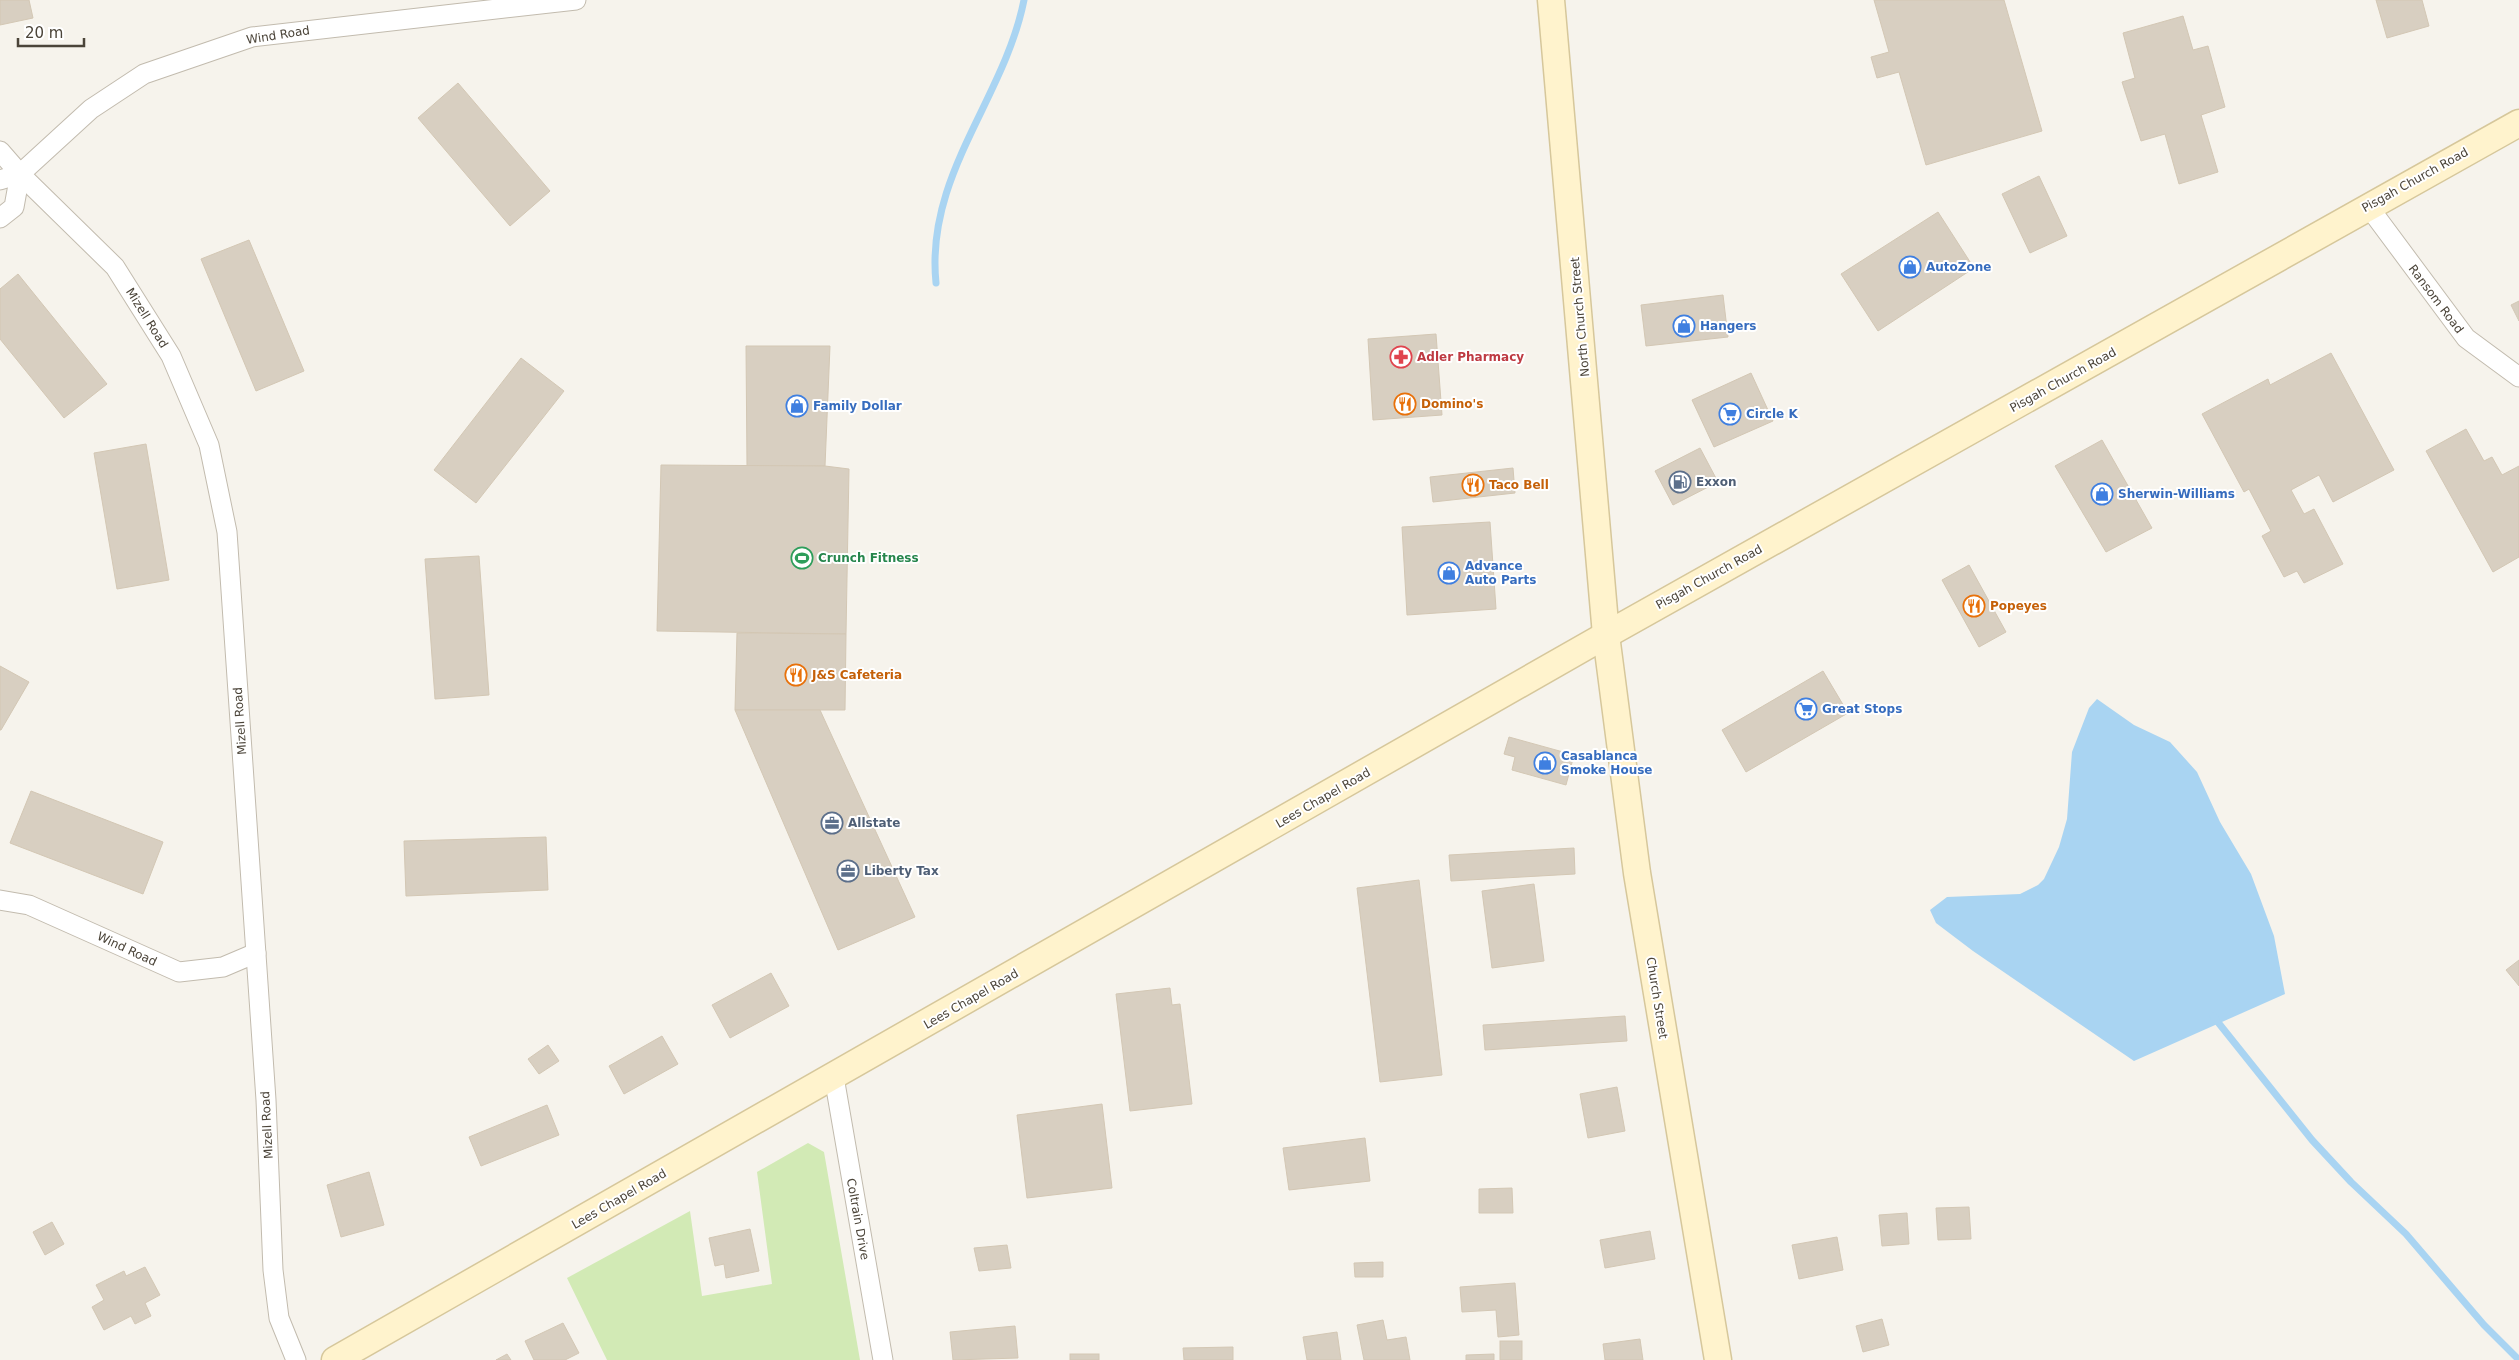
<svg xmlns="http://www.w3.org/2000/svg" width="2519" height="1360" viewBox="0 0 2519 1360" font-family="'DejaVu Sans',sans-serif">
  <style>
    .green { fill: #d2eab5 }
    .water { fill: #a9d4f2 }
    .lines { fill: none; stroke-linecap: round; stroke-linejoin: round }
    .stream { stroke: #a9d4f2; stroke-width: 7 }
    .building { fill: #d8cfc1; stroke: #d3c7b4 }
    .street-casing { stroke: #c2bbae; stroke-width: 21 }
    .secondary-casing { stroke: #d6c79b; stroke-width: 29 }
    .street { stroke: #fff; stroke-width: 19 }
    .secondary { stroke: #fff3cd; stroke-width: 26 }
    .labels { text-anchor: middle; stroke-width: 4; stroke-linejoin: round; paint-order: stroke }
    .street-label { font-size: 12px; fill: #4b4439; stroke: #fff }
    .shop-label { font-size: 12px; font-weight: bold; fill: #366cbe; stroke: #fff; text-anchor: start }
    .health-label { font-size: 12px; font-weight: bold; fill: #be3a42; stroke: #fff; text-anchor: start }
    .food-label { font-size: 12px; font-weight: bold; fill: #c56008; stroke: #fff; text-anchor: start }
    .service-label { font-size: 12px; font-weight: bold; fill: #4e5e75; stroke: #fff; text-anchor: start }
    .leisure-label { font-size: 12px; font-weight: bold; fill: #27864d; stroke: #fff; text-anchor: start }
  </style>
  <rect width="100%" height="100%" fill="#f6f3ec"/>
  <path class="green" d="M808,1143L824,1152L860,1360H607L567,1278L690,1211L702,1296L772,1284L757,1172Z"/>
  <path class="water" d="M2097,699L2134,725L2170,742L2197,772L2220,822L2251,874L2274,936L2285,994L2134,1061L1973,951L1936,923L1930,910L1947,897L2020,894L2038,885L2044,879L2059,847L2067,819L2072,752L2089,708Z"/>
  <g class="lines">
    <g class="stream">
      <path d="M936,283C925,175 1004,100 1024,0"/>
      <path d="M2213,1016L2312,1140L2351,1182L2406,1234L2484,1325L2519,1360"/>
    </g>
  </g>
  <g class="building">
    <path d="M0,0H29L33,18L0,25Z"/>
    <path d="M1874,0H2004L2042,131L1926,165L1899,72L1877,78L1871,57L1889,52Z"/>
    <path d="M2376,0H2422L2429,26L2387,38Z"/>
    <path d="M2183,16L2193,50L2208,46L2225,107L2201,115L2218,172L2179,184L2165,134L2141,141L2122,82L2135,78L2123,33Z"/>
    <path d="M458,83L550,191L510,226L418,118Z"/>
    <path d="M2039,176L2067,236L2030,253L2002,194Z"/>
    <path d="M1938,212L1974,268L1878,331L1841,274Z"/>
    <path d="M249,240L304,371L256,391L201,259Z"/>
    <path d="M18,274L107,384L64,418L0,339V289Z"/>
    <path d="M1723,295L1728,337L1646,346L1641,305Z"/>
    <path d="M2519,301V321L2511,305Z"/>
    <path d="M1436,334L1442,415L1373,420L1368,339Z"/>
    <path d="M746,346H830L825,466H747Z"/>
    <path d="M2331,353L2394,470L2333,502L2319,475L2291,490L2304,514L2314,509L2343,564L2304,583L2297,571L2284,577L2262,536L2271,531L2249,489L2244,492L2202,414L2268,379L2270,385Z"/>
    <path d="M521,358L564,391L476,503L434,470Z"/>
    <path d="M1751,373L1773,421L1714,447L1692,400Z"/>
    <path d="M2466,429L2484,461L2492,457L2502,475L2519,466V557L2493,572L2426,451Z"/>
    <path d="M2102,440L2152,528L2106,552L2055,466Z"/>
    <path d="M146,444L169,580L117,589L94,453Z"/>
    <path d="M1700,448L1718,482L1673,505L1655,471Z"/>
    <path d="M661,465L825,466L849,469L846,634L657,631Z"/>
    <path d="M1513,468L1515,493L1433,502L1430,477Z"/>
    <path d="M1490,522L1496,609L1407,615L1402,527Z"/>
    <path d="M479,556L489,695L435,699L425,559Z"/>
    <path d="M1969,565L2006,632L1979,647L1942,580Z"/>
    <path d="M737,633L846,634L845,710H735Z"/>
    <path d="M0,666L29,682L1,730H0Z"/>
    <path d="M1823,671L1848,713L1746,772L1722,730Z"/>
    <path d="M735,710H820L915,917L838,950Z"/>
    <path d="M1509,737L1574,755L1566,785L1512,770L1515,757L1504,754Z"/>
    <path d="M31,791L163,842L143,894L10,843Z"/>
    <path d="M546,837L548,890L406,896L404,841Z"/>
    <path d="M1574,848L1575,874L1451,881L1449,855Z"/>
    <path d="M1419,880L1442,1075L1380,1082L1357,888Z"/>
    <path d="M1534,884L1544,961L1492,968L1482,891Z"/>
    <path d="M2519,960V986L2506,970Z"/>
    <path d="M771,973L789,1006L730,1038L712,1005Z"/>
    <path d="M1170,988L1172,1005L1180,1004L1192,1104L1130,1111L1116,994Z"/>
    <path d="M1625,1016L1627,1041L1485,1050L1483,1025Z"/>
    <path d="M662,1036L678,1064L624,1094L609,1066Z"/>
    <path d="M548,1045L559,1061L539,1074L528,1059Z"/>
    <path d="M1617,1087L1625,1131L1588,1138L1580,1094Z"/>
    <path d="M1102,1104L1112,1188L1027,1198L1017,1115Z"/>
    <path d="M547,1105L559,1135L481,1166L469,1137Z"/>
    <path d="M1365,1138L1370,1181L1289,1190L1283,1148Z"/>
    <path d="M369,1172L384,1225L341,1237L327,1185Z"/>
    <path d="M1512,1188L1513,1213H1479V1189Z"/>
    <path d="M1969,1207L1971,1239L1938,1240L1936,1208Z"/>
    <path d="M1907,1213L1909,1244L1882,1246L1879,1215Z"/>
    <path d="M52,1222L64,1244L45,1255L33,1232Z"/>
    <path d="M750,1229L759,1271L726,1278L724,1264L715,1266L709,1238Z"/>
    <path d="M1650,1231L1655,1259L1605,1268L1600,1240Z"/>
    <path d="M1837,1237L1843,1270L1799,1279L1792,1245Z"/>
    <path d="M1007,1245L1011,1268L979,1271L974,1248Z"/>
    <path d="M1383,1262V1277H1355L1354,1263Z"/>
    <path d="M145,1267L160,1295L145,1303L151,1316L135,1324L131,1316L104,1330L92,1307L104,1300L96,1285L124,1271L126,1276Z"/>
    <path d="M1515,1283L1519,1335L1498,1337L1496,1310L1462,1312L1460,1287Z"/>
    <path d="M1882,1319L1889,1345L1863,1352L1856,1326Z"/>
    <path d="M1383,1320L1387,1340L1406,1337L1410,1360H1364L1357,1325Z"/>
    <path d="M563,1323L579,1353L565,1360H534L525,1341Z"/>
    <path d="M1015,1326L1018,1358L953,1360L950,1332Z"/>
    <path d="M1337,1332L1341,1360H1307L1303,1337Z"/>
    <path d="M1640,1339L1643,1360H1605L1603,1344Z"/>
    <rect x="1500" y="1341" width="22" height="19"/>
    <path d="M1233,1347V1360H1184L1183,1348Z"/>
    <path d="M507,1354L511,1360H496Z"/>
    <rect x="1070" y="1354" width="29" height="6"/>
    <path d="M1494,1354V1360H1466V1355Z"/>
  </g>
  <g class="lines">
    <g class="street-casing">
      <g id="street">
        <path d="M0,151L20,174L115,267L171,356L209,445L227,532L266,1100L273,1270L279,1318L296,1360"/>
        <path d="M0,180L20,174L91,109L144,74L252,37L576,0"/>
        <path d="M2368,206L2466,338L2519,377"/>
        <path d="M0,218L14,207L20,174"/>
        <path d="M0,900L29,905L179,972L223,967L256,953"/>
        <path d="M834,1077L883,1360"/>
      </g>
    </g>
    <g class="secondary-casing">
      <g id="secondary">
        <path d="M1551,0L1606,635L1637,873L1718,1360"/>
        <path d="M335,1360L1606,635L2519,123"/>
      </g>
    </g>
    <use href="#street" class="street"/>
    <use href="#secondary" class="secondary"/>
  </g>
  <defs>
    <g id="shop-ring" transform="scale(1.125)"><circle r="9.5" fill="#fff" stroke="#3f7fe0" stroke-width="1.5"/><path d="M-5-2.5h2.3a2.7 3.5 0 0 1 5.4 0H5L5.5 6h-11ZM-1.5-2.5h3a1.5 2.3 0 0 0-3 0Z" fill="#3f7fe0"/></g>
    <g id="pharmacy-ring" transform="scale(1.125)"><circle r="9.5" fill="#fff" stroke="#e0444e" stroke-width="1.5"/><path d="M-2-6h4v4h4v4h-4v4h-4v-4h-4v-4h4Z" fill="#e0444e"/></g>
    <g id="restaurant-ring" transform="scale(1.125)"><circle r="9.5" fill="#fff" stroke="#e8710a" stroke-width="1.5"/><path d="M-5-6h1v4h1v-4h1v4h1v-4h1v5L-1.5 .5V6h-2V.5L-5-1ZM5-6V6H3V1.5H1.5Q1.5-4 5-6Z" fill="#e8710a"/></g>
    <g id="supermarket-ring" transform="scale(1.125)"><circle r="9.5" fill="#fff" stroke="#3f7fe0" stroke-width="1.5"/><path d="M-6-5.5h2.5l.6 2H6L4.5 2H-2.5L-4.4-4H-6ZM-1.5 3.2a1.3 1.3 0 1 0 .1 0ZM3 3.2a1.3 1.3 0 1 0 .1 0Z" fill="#3f7fe0"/></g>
    <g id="fuel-ring" transform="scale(1.125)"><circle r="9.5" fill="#fff" stroke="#5c6f8a" stroke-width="1.5"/><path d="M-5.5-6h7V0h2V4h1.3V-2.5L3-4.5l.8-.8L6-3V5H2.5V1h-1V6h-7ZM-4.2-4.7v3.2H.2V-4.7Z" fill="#5c6f8a"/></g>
    <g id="stadium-ring" transform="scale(1.125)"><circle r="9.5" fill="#fff" stroke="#2e9e5b" stroke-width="1.5"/><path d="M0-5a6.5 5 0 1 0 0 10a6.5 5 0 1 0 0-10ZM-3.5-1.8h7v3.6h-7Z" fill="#2e9e5b"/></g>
    <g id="office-ring" transform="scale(1.125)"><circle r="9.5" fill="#fff" stroke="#5c6f8a" stroke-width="1.5"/><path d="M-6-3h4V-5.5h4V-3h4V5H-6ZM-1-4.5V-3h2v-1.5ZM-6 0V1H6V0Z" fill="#5c6f8a"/></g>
  </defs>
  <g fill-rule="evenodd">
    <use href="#shop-ring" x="1910" y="267"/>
    <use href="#shop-ring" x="1684" y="326"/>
    <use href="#pharmacy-ring" x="1401" y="357"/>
    <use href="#restaurant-ring" x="1405" y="404"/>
    <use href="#shop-ring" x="797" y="406"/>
    <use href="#supermarket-ring" x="1730" y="414"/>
    <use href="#fuel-ring" x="1680" y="482"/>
    <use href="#restaurant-ring" x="1473" y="485"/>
    <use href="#shop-ring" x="2102" y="494"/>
    <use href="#stadium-ring" x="802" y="558"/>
    <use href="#shop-ring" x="1449" y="573"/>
    <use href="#restaurant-ring" x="1974" y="606"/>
    <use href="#restaurant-ring" x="796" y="675"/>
    <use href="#supermarket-ring" x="1806" y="709"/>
    <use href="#shop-ring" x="1545" y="763"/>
    <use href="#office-ring" x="832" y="823"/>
    <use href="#office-ring" x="848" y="871"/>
  </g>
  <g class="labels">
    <g class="street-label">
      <text transform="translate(278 35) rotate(-9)" y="4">Wind Road</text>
      <text transform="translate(2415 180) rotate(-29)" y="4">Pisgah Church Road</text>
      <text transform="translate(2436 299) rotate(53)" y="4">Ransom Road</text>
      <text transform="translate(1580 317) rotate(-95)" y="4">North Church Street</text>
      <text transform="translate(147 318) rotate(58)" y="4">Mizell Road</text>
      <text transform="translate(2063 380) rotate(-29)" y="4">Pisgah Church Road</text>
      <text transform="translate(1709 577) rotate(-29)" y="4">Pisgah Church Road</text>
      <text transform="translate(240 721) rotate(-94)" y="4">Mizell Road</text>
      <text transform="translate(1323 798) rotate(-30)" y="4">Lees Chapel Road</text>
      <text transform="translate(127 949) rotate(25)" y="4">Wind Road</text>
      <text transform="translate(1657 998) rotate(81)" y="4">Church Street</text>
      <text transform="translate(971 999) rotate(-30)" y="4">Lees Chapel Road</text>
      <text transform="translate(267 1125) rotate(-93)" y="4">Mizell Road</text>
      <text transform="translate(619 1199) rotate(-30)" y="4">Lees Chapel Road</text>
      <text transform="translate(858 1219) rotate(80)" y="4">Coltrain Drive</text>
    </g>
    <g class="shop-label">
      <text x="1926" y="271">AutoZone</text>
      <text x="1700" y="330">Hangers</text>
      <text x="813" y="410">Family Dollar</text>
      <text x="1746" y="418">Circle K</text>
      <text x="2118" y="498">Sherwin-Williams</text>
      <text x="1465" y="570">Advance<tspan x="1465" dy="14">Auto Parts</tspan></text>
      <text x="1822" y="713">Great Stops</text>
      <text x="1561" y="760">Casablanca<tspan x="1561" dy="14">Smoke House</tspan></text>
    </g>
    <g class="health-label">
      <text x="1417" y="361">Adler Pharmacy</text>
    </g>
    <g class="food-label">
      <text x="1421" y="408">Domino's</text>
      <text x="1489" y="489">Taco Bell</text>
      <text x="1990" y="610">Popeyes</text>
      <text x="812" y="679">J&amp;S Cafeteria</text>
    </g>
    <g class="service-label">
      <text x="1696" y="486">Exxon</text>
      <text x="848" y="827">Allstate</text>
      <text x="864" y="875">Liberty Tax</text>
    </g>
    <g class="leisure-label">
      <text x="818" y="562">Crunch Fitness</text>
    </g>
  </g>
  <path d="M18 38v8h66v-8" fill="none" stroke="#4b4439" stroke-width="2.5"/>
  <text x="25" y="38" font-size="15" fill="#4b4439" stroke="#ffffff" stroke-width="4" paint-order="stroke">20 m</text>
</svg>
